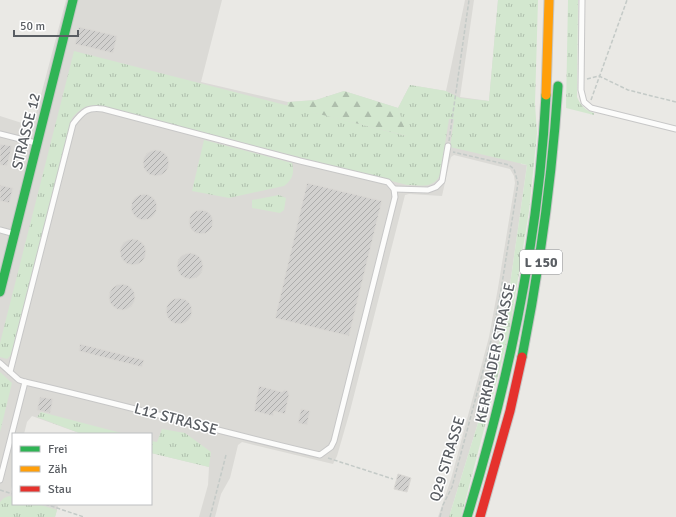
<svg xmlns="http://www.w3.org/2000/svg" width="676" height="517" viewBox="0 0 676 517" font-family="Signika,sans-serif">
  <style>
    .industrial { fill: #dbdad6 }
    .grass { fill: url(#grass-tufts) }
    .forest { fill: url(#forest-firs) }
    .building { fill: url(#building-hatch); stroke: #dad8d4 }
    .lines { fill: none; stroke-linecap: round; stroke-linejoin: round }
    .lane-casing { stroke: #c7c7c7; stroke-width: 7 }
    .fast-casing { stroke: #c5c6c5; stroke-width: 11 }
    .slow-casing { stroke: #c5c6c5; stroke-width: 11 }
    .jam-casing { stroke: #c5c6c5; stroke-width: 11 }
    .path { stroke: #c4cac7; stroke-width: 1.5; stroke-dasharray: 4 2; stroke-linecap: butt }
    .lane { stroke: #fcfcfb; stroke-width: 5 }
    .fast { stroke: #30b455; stroke-width: 9 }
    .slow { stroke: #ff9f0a; stroke-width: 9 }
    .jam { stroke: #e5322d; stroke-width: 9 }
    .labels { text-anchor: middle; stroke-width: 3; stroke-linejoin: round; paint-order: stroke }
    .shield { fill: #fff; stroke: #8c8e92; stroke-width: 1 }
    .shield-label { font-size: 14px; font-weight: bold; fill: #5a5e63 }
    .street-label { font-size: 15px; fill: #5a5e63; stroke: #fff }
  </style>
  <defs>
    <pattern id="grass-tufts" width="24" height="20" patternUnits="userSpaceOnUse"><rect width="24" height="20" fill="#d3e7cf"/><path d="M3 7l-1-3M5 7V3M7 7l1-3M15 17l-1-3M17 17v-4M19 17l1-3" fill="none" stroke="#aebeac"/></pattern>
    <pattern id="forest-firs" width="22" height="20" patternUnits="userSpaceOnUse"><rect width="22" height="20" fill="#d3e7cf"/><path d="M5 1l3.5 6h-7zM16 11l3.5 6h-7z" fill="#aebeac"/></pattern>
    <pattern id="building-hatch" width="6" height="6" patternUnits="userSpaceOnUse"><rect width="6" height="6" fill="#d2d1cf"/><path d="M-1 1l2-2M0 6l6-6M5 7l2-2" fill="none" stroke="#adadac"/></pattern>
  </defs>
  <rect width="100%" height="100%" fill="#eae9e5"/>
  <path class="industrial" d="M66,0H222L201,82L288,102L316,100L344,91L398,108L410,85L446,91L465,0H474L460,97L489,101L498,0L521,164L527,165L506,313L486,397L449,517H438L451,479L489,337L498,288L515,183L514,176L510,169L454,155L451,157L449,164L442,196L409,194L405,195L350,411L337,456L333,464L242,442L238,445L230,478L221,494L215,517H199L208,485L209,467L151,453V434H82L32,416L27,422L24,434H13V482L11,490L13,491V504H51L58,506L55,517H0V116L25,124L31,120L36,114Z"/>
  <g class="grass">
    <path d="M498,0H538L535,104L537,133L529,211L509,334L461,517H449L486,397L506,313L527,165L450,147L454,119H449L440,175C433,189 422,185 407,185L109,108C90,104 86,103 72,118L11,355L7,359L0,357V343L74,51L406,136L398,108L410,85L446,91L460,98L489,101Z"/>
    <path d="M568,0H578L577,97C581,106 585,110 594,113V115L566,108Z"/>
    <path d="M204,140L292,163C295,173 292,180 284,186L229,198L192,191Z"/>
    <path d="M279,195L286,198L284,210L280,213L252,208V200Z"/>
    <path d="M0,372L12,383L0,432Z"/>
    <path d="M41,412L125,434H82L37,417Z"/>
    <path d="M162,429L185,433L211,452L209,467L151,453V441L157,442Z"/>
    <path d="M9,496L13,497V504H38L57,510L55,517H0V502L4,498Z"/>
  </g>
  <path class="forest" d="M344,91L398,108L407,136L287,106L288,102L316,100Z"/>
  <g class="building">
    <path d="M79,27L117,36L113,53L75,44Z"/>
    <path d="M0,144L12,146L7,166L0,165Z"/>
    <circle cx="156" cy="163" r="13"/>
    <path d="M307,183L382,201L349,336L275,318Z"/>
    <path d="M0,185L13,188L9,203L0,201Z"/>
    <circle cx="144" cy="207" r="13"/>
    <circle cx="201" cy="222" r="12"/>
    <circle cx="133" cy="252" r="13"/>
    <circle cx="190" cy="266" r="13"/>
    <circle cx="122" cy="297" r="13"/>
    <circle cx="179" cy="311" r="13"/>
    <path d="M80,344L144,360L142,367L79,351Z"/>
    <path d="M259,386L282,392L284,390L288,391L289,395L285,414L274,411L273,416L254,411Z"/>
    <path d="M40,397L53,399L50,413L37,410Z"/>
    <path d="M301,409L310,411L307,425L298,423Z"/>
    <path d="M398,474L411,478L407,492L394,489Z"/>
  </g>
  <g class="lines">
    <g class="lane-casing">
      <g id="lane">
        <path d="M582,0L581,90L584,102L591,108L676,129"/>
        <path d="M0,134L36,143"/>
        <path d="M394,189L428,190L436,187L442,181L448,146"/>
        <path d="M0,230L15,234"/>
        <path d="M0,363L19,380L25,382C124,405 221,432 320,455L331,447L334,441L395,197L394,189L388,182L300,161L103,109C87,107 83,111 73,124L10,372"/>
        <path d="M0,480L25,382"/>
      </g>
    </g>
    <g class="fast-casing">
      <g id="fast">
        <path d="M0,292L73,0"/>
        <path d="M522,357C540,266 552,179 558,86"/>
        <path d="M467,517C509,380 539,239 546,95"/>
      </g>
    </g>
    <g class="slow-casing">
      <path id="slow" d="M546,95L549,0"/>
    </g>
    <g class="jam-casing">
      <path id="jam" d="M480,517L510,411L522,357"/>
    </g>
    <g class="path">
      <path d="M587,79L599,76L628,90L676,102"/>
      <path d="M591,100L627,0"/>
      <path d="M449,141L469,0"/>
      <path d="M328,458L393,479"/>
      <path d="M0,490L13,494"/>
      <path d="M45,504L84,517"/>
      <path d="M210,517L226,455"/>
      <path d="M440,517L443,505L452,487L492,337L501,290L518,183L514,169L509,165L453,152"/>
    </g>
    <use href="#lane" class="lane"/>
    <use href="#fast" class="fast"/>
    <use href="#slow" class="slow"/>
    <use href="#jam" class="jam"/>
  </g>
  <g class="labels">
    <rect class="shield" x="520" y="250" width="42" height="24" rx="3"/>
    <g class="shield-label">
      <text x="541" y="267">L 150</text>
    </g>
    <g class="street-label">
      <text transform="translate(26 131) rotate(-76)" y="5">STRASSE 12</text>
      <text transform="translate(495 353) rotate(-78)" y="5">KERKRADER STRASSE</text>
      <text transform="translate(176 419) rotate(15)" y="5">L12 STRASSE</text>
      <text transform="translate(447 459) rotate(-73)" y="5">Q29 STRASSE</text>
    </g>
  </g>
  <rect x="12" y="433" width="140" height="72" fill="#ffffff" stroke="#bdbfc1"/>
  <rect x="20" y="446" width="20" height="6" fill="#30b455" stroke="#bdbfc1"/>
  <text x="48" y="453" font-size="12" fill="#5a5e63">Frei</text>
  <rect x="20" y="466" width="20" height="6" fill="#ff9f0a" stroke="#bdbfc1"/>
  <text x="48" y="473" font-size="12" fill="#5a5e63">Zäh</text>
  <rect x="20" y="486" width="20" height="6" fill="#e5322d" stroke="#bdbfc1"/>
  <text x="48" y="493" font-size="12" fill="#5a5e63">Stau</text>
  <path d="M14 30v6h64v-6" fill="none" stroke="#5a5e63" stroke-width="2"/>
  <text x="20" y="30" font-size="12" fill="#5a5e63" stroke="#ffffff" stroke-width="3" paint-order="stroke">50 m</text>
</svg>
